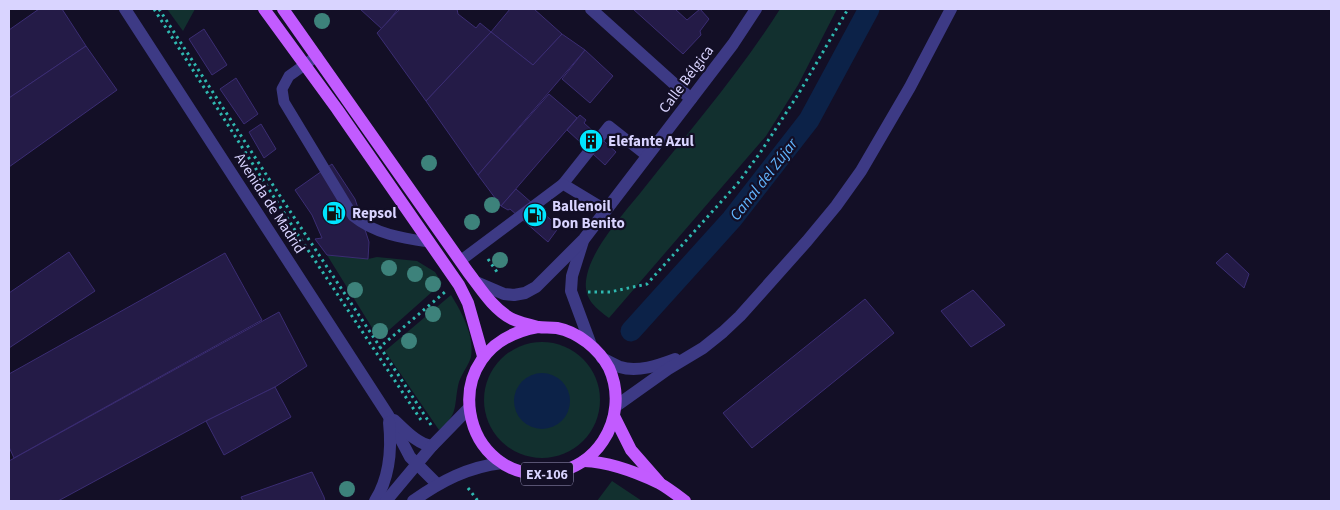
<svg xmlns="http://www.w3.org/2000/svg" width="1340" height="510" viewBox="0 0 1340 510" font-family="'Source Sans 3',sans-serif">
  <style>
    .green { fill: #12302f }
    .water { fill: #0c2248 }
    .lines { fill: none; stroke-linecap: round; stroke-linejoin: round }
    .canal { stroke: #0c2248; stroke-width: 21 }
    .building { fill: #241b47; stroke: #3b2d73 }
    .path { stroke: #2fb8b0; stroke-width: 3; stroke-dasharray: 2.5 4; stroke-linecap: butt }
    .service { stroke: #3d3a85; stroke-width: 11 }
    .minor { stroke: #3d3a85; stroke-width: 12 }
    .tertiary { stroke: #3d3a85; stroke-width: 12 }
    .primary { stroke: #c25bff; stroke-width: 12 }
    .tree { fill: #3d827b }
    .labels { text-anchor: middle; stroke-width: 4.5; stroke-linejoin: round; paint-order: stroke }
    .shield { fill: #130f26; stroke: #9e99be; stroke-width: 1 }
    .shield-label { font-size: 14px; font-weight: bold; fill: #d9d4ff }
    .street-label { font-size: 15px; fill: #d9d4ff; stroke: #130f26 }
    .poi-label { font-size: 15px; font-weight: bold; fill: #d9d4ff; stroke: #130f26; text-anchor: start }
    .water-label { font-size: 16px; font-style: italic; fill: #62b6ff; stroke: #130f26 }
  </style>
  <rect width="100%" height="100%" fill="#130f26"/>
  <g class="green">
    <path d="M167,9H195L183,31Z"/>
    <path d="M780,9H837L798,85L766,136L609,318C593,306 582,297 587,275C593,246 627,210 645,187C691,129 740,72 780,9Z"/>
    <path d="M327,255L368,259L377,257L417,261L435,272L442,283L379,339Z"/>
    <path d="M451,295C461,311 475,336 471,357C468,367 460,375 458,386C454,407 458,415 439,430L385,351Z"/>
    <circle cx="542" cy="400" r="58"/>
    <path d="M612,481L642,501H597Z"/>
  </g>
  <circle class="water" cx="542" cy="401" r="28"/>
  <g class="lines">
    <path class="canal" d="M631,331L732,219L809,120L869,9"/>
  </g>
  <g class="building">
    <path d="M39,9H62L86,46L9,98V30Z"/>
    <path d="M360,9H398L382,29Z"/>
    <path d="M400,9H457L458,14L476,28L480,23L491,32L426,101L377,33Z"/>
    <path d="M510,9H534L562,34L533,65L491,32Z"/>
    <path d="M633,9H675L687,20L700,9L709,19L700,31L701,35L683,54Z"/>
    <path d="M204,29L227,65L212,75L189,39Z"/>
    <path d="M491,32L533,65L562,34L585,50L478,175L426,101Z"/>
    <path d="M86,46L117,90L9,167V98Z"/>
    <path d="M585,50L613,76L590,103L562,79Z"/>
    <path d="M236,78L258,114L244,124L220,89Z"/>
    <path d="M549,94L577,118L501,206L478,175Z"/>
    <path d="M580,115L586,120L584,123L616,152L605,165L567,130Z"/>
    <path d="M261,124L276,149L264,158L249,132Z"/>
    <path d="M332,164L355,199L369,242L368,259L327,255L315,239L322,238L312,215L295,190Z"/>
    <path d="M516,189L559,227L548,242L510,209L508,210L501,206Z"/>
    <path d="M69,252L95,291L9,348V293Z"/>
    <path d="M225,253L262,320L14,458L9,447V374Z"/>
    <path d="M1227,253L1249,274L1244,288L1216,263Z"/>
    <path d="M973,290L1005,325L971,347L941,311Z"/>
    <path d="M865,299L894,333L752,448L723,413Z"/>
    <path d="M279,312L307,366L275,387L206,421L58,501H9V461Z"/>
    <path d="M275,387L291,417L224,455L206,421Z"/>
    <path d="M312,472L324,497L325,501H243L241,497Z"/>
  </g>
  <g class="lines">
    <g class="path">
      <path d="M154,9L300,238L423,423"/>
      <path d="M159,9L282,199L380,347"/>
      <path d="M488,259L497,272"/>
      <path d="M588,292H610L647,284L738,183L760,153L799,93L848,9"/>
      <path d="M431,425L380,347L445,292"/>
      <path d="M468,488L478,501"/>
    </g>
    <g class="service">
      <path d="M317,56L289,76L282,89L284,102L353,216C375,234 402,238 429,242"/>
      <path d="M563,184L609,126L647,156"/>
      <path d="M460,261L563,184L606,210"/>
    </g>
    <g class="minor">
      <path d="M125,9L388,415L410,457L437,484"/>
      <path d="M591,9L691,99"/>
      <path d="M583,241L572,276L571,291L591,345"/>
      <path d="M476,282L504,294L514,295L525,293L536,287L584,239L691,99L733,44L756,9"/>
      <path d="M602,358C608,361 614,364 620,367C637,373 659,365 675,359"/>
      <path d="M616,406L668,369L703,348L723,332L740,316L807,241L836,206L861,171L910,87L951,9"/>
      <path d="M394,420C405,430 417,444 432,446"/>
      <path d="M375,501C390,477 392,450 389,422"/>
    </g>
    <g class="tertiary">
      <path d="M386,501L432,446L469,408"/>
      <path d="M413,501C441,481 468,467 502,463"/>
    </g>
    <g class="primary">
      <path d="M264,9L337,109L459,285L468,303L483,356"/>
      <path d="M283,9L468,272C481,289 493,309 512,319C519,322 530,325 538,327C544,328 550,327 557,328C578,332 599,349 609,368C620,392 617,420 603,441C592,458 574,469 554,473C460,488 430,346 538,327"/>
      <path d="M614,416L631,450L659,482"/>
      <path d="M584,461C610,462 636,472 659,483C668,488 677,495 685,501"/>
    </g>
  </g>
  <g class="tree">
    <circle cx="322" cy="21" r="8"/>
    <circle cx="429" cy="163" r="8"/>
    <circle cx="492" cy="205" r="8"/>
    <circle cx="472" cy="222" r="8"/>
    <circle cx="500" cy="260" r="8"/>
    <circle cx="389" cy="268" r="8"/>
    <circle cx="415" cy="274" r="8"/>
    <circle cx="433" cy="284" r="8"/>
    <circle cx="355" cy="290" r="8"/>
    <circle cx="433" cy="314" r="8"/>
    <circle cx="380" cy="331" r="8"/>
    <circle cx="409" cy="341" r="8"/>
    <circle cx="347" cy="489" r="8"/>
  </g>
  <defs>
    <g id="building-disc" transform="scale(1.25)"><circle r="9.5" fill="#00e5ff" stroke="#130f26"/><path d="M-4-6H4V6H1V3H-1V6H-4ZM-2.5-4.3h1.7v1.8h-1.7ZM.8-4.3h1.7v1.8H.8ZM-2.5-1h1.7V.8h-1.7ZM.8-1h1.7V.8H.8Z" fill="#111"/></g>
    <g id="fuel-disc" transform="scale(1.25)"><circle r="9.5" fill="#00e5ff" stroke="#130f26"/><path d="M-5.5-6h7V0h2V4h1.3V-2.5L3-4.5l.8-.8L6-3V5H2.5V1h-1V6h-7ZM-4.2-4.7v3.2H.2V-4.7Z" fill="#111"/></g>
  </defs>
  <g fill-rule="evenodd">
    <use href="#building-disc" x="591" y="141"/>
    <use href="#fuel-disc" x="334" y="213"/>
    <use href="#fuel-disc" x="535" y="215"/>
  </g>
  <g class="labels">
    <rect class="shield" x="521" y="462.5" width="52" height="23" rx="4"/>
    <g class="shield-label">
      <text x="547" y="479">EX-106</text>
    </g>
    <g class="street-label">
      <text transform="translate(686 79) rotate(-53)" y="5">Calle Bélgica</text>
      <text transform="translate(270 203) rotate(57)" y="5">Avenida de Madrid</text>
    </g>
    <g class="poi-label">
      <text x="608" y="146">Elefante Azul</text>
      <text x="552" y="211">Ballenoil<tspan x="552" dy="17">Don Benito</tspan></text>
      <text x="352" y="218">Repsol</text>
    </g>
    <g class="water-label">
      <text transform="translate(763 179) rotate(-52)" y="6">Canal del Zújar</text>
    </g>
  </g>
  <rect width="1340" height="510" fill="none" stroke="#d9d4ff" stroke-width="20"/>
</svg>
